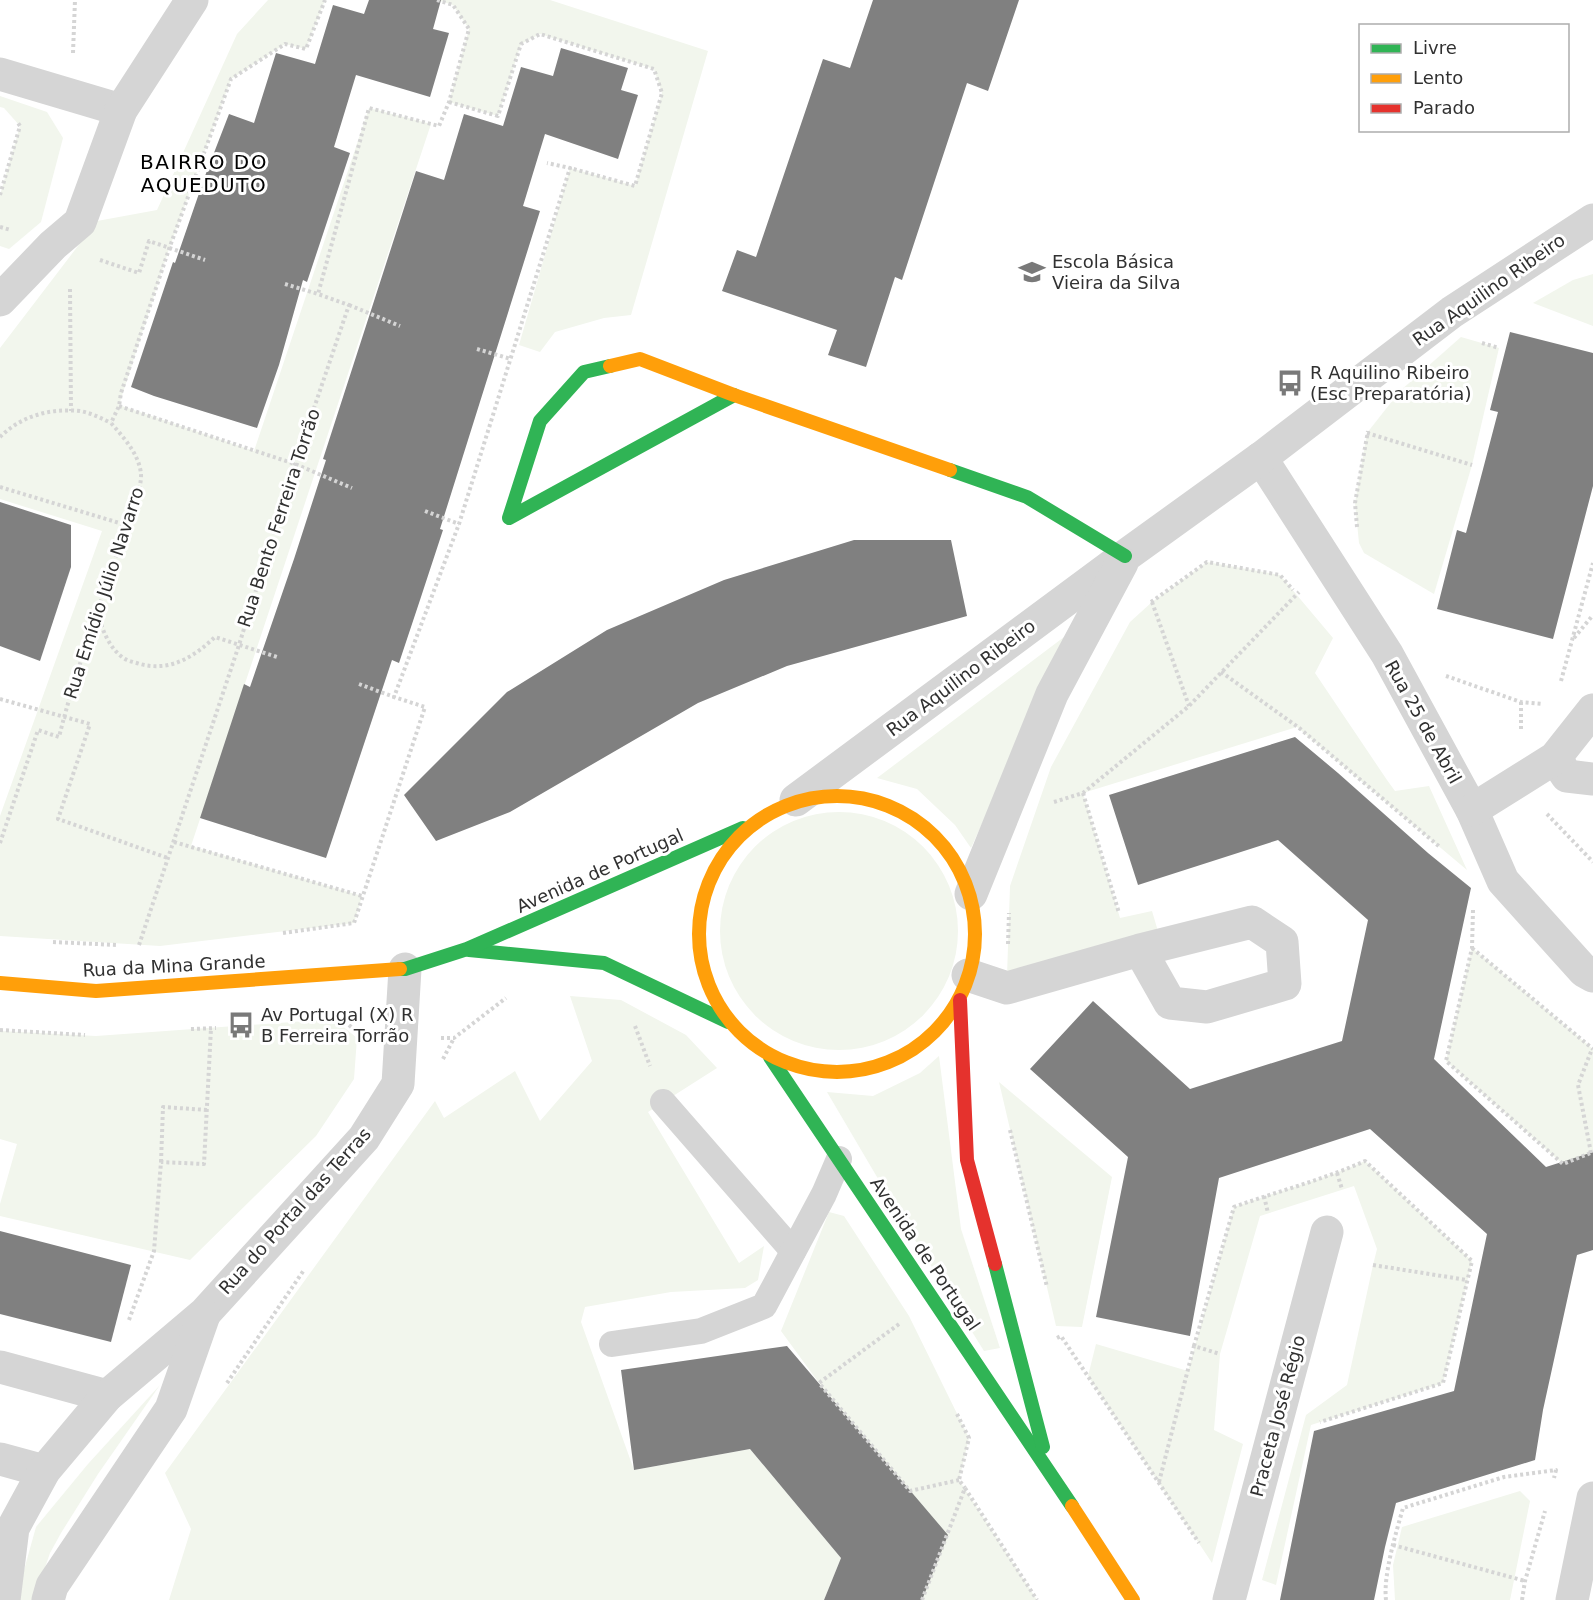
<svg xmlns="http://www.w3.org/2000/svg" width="1593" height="1600" viewBox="0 0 1593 1600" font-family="'DejaVu Sans',sans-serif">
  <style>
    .green { fill: #f2f6ed }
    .building { fill: #808080 }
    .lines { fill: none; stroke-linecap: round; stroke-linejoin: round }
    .path { stroke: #d5d5d5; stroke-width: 4; stroke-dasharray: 3 3; stroke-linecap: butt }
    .lane { stroke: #d5d5d5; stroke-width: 26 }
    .street { stroke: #d5d5d5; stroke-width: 33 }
    .fast { stroke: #30b455; stroke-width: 14 }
    .slow { stroke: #ff9f0a; stroke-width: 14 }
    .jam { stroke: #e5322d; stroke-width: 14 }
    .labels { text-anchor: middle; stroke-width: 6; stroke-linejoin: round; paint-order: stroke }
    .poi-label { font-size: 18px; fill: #313131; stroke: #fff; text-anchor: start }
    .street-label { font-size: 18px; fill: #313131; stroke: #fff }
    .neighbourhood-label { font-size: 20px; letter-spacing: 1.5px; fill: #000; stroke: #fff }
  </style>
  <rect width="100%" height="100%" fill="#fff"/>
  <g class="green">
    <path d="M268,0H325L306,49L285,44L231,79L169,249L119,405L254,451L369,108L431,124L191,846L362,896L354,923L160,946L0,936V816L102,531L0,499V348L97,221L157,210L237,34Z"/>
    <path d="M437,0H550L708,51L631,315L604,318L555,332L540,352L519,345L570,168L635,186L662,93L654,69L540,34L521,44L498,116L449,102L469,29L453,5Z"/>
    <path d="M0,96L47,112L63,138L41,222L9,249L0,246V195L20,126L4,108L0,107Z"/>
    <path d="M1593,274V326L1533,303L1573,280Z"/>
    <path d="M1461,337L1499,348L1472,465L1434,594L1364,553L1359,543L1355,503L1367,433L1400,391Z"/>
    <path d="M1207,562L1280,575L1333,638L1315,673L1387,780L1395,791L1429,786L1467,870L1297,727L1083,793L1120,918L1152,911L1160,938L1007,976L1010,886L1051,767L1130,622L1152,602Z"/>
    <path d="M1068,634L971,848L955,825L917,789L877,778Z"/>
    <circle cx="839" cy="931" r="119"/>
    <path d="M1472,948L1593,1049V1152L1563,1164L1446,1061Z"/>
    <path d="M570,996L621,1000L686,1035L717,1068L648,1112L739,1263L764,1246L758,1280L745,1288L671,1292L585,1307L581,1322L634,1470L750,1449L841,1558L824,1600H169L191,1529L165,1473L435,1101L444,1118L515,1071L540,1121L592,1061Z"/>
    <path d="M334,1019L357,1038L354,1079L316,1136L190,1260L0,1216V1204L17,1144L0,1139V1031L96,1036Z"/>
    <path d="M939,1056L961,1229L1000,1348L984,1351L897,1211L827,1092L873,1096L920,1073Z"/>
    <path d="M999,1082L1112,1177L1082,1327L1056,1326Z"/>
    <path d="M1365,1161L1472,1261L1443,1383L1311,1425L1276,1585L1262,1580L1306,1415L1347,1385L1373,1265L1377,1249L1354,1186L1260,1216L1220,1354L1214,1430L1243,1444L1212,1563L1088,1376L1096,1344L1188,1371L1234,1207C1278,1191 1323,1180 1365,1161Z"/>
    <path d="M829,1212L844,1216L909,1316L969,1438L959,1480L1037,1600H922L910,1491L819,1383L781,1331Z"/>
    <path d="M160,1385L98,1474L61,1533L50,1553L34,1600H20L19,1588L36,1527L88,1464Z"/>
    <path d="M1520,1491L1530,1501L1510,1600H1395L1393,1565L1402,1527Z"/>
  </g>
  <g class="building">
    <path d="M369,0H441L433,29L449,33L430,97L356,75L334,147L350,153L307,282L303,280L279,365L257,428L154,396L131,387L173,262L175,263L205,176L229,114L254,123L276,53L315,64L333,5L364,14Z"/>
    <path d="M873,0H1019L988,91L967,83L902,280L895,277L866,367L828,355L837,330L722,291L737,250L756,257L823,59L850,68Z"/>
    <path d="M561,48L628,68L621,90L638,95L618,159L545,134L523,206L540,211L440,529L443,530L420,600L399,663L392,660L326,858L200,818L244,684L250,687L294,559L326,460L323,459L416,171L444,180L464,114L503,126L521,67L553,76Z"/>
    <path d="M1510,332L1593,353V486L1553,639L1437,609L1457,530L1466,533L1482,473L1498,412L1490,410Z"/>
    <path d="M0,502L71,525V567L40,661L0,646Z"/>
    <path d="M854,540H951L967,616L787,666L698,703L510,812L436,841L404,795L507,692L607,630L724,580Z"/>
    <path d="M1295,737L1338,773L1428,853L1471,888L1434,1059L1546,1167L1593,1152V1250L1577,1255L1543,1410L1535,1460L1396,1503L1385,1547L1374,1600H1280L1314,1431L1454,1391L1487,1234L1370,1129L1219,1178L1190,1336L1096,1317L1128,1157L1030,1069L1093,1001L1190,1089L1342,1041L1368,920L1278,840L1138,885L1109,795Z"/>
    <path d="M0,1231L131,1265L111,1342L0,1314Z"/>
    <path d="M787,1346L948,1535L922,1600H824L841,1558L750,1449L634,1470L621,1370Z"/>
  </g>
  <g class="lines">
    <g class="path">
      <path d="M73,53L75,0"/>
      <path d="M449,102L498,116L521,44L540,34L654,69L662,93L635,186L570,168"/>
      <path d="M0,195L20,126L18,123"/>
      <path d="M0,227L11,230"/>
      <path d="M100,260L139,273L149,241L205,260"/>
      <path d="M285,284L318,294"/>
      <path d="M70,289L71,411"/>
      <path d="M349,305L400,326"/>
      <path d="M1482,343L1499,348"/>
      <path d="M477,349L511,359"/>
      <path d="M119,406L295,464L352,488"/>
      <path d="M1367,433L1472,465"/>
      <path d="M0,437C21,416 50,408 80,411C91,413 101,418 111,423"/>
      <path d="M0,487L126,525"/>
      <path d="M425,511L459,524"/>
      <path d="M1357,527L1355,503L1368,431"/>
      <path d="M1151,602L1207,562L1280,575L1293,590"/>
      <path d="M1152,602L1189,706"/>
      <path d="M98,613C102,629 108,646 122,657C127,661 134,662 140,664C170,672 194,657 215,637L277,657"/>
      <path d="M1574,638L1593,615"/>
      <path d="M1221,672L1298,727L1441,848"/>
      <path d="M1446,676L1521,702L1543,704"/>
      <path d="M1561,681L1593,563"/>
      <path d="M359,684L394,697"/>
      <path d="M0,699L90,724L58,819L168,858"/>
      <path d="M1521,702V731"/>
      <path d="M1083,793L1119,913"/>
      <path d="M1054,802L1083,793L1189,706L1299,592"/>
      <path d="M1547,814L1593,862"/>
      <path d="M174,842L362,896"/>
      <path d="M0,843L38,730L59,737C76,669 101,602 123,535C128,519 142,490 141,474C139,454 124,438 111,423L119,406L121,393L169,249L231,79L285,44L306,49L325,0"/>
      <path d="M1473,910L1472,948L1446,1061L1563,1164L1593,1152"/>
      <path d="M283,933L354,923L425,707L394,697L459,524L570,168L547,163"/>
      <path d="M53,942L117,945"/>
      <path d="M1008,944L1009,913"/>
      <path d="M139,945L239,645L295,464L349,305L318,294L369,108L439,126L449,102L469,29L453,5L437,0"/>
      <path d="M1472,948L1593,1049"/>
      <path d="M340,1017L359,1034"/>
      <path d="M635,1026L650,1066"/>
      <path d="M191,1029L216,1028"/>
      <path d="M0,1030L85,1035"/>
      <path d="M441,1038H454L506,998"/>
      <path d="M443,1059L454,1038"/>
      <path d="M1010,1130L1047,1287"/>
      <path d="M1591,1153L1578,1085L1592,1049"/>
      <path d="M161,1162L163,1107L207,1110"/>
      <path d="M1337,1173L1342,1189"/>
      <path d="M1264,1196L1268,1213"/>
      <path d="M1373,1265L1467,1280"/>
      <path d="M129,1320L154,1251L161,1162L204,1164L211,1028"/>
      <path d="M899,1324L819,1383L910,1491L959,1480"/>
      <path d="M1057,1338L1061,1336L1199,1543"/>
      <path d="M1194,1346L1234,1207C1278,1191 1323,1180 1365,1161L1472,1261L1443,1383L1320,1422"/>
      <path d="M227,1383L304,1270"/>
      <path d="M957,1414L969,1438L959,1480L965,1488"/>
      <path d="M1159,1482L1194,1346L1220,1354"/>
      <path d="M1393,1545L1525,1581"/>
      <path d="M922,1600L965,1488L1037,1600"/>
      <path d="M1386,1600C1383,1575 1396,1533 1403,1508L1504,1477L1556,1470L1554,1478"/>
      <path d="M1522,1600L1525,1581L1545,1511"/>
    </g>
    <g class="lane">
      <path d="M663,1102L793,1251"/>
      <path d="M612,1344L701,1331L764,1306L824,1194L839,1159"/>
    </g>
    <g class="street">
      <path d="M0,74L121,110"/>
      <path d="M0,300L53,245L80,222L121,110L192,0"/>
      <path d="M1261,458L1387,654L1472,810L1503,881L1584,971L1593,976"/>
      <path d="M1555,758L1567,776L1593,779"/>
      <path d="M796,800L1125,556L1261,458L1452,312L1593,220"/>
      <path d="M1472,810L1555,758L1593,710"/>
      <path d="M971,894L1052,694L1122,563"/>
      <path d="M968,975L1007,988L1140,950L1252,922L1282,942L1285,984L1207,1007L1170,1003L1140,950"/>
      <path d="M0,1367L107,1396"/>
      <path d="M0,1459L44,1471"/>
      <path d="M4,1600L13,1528L44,1471L107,1396L205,1313L364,1138L398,1084L405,969"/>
      <path d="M48,1600L52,1586L171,1409L204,1315"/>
      <path d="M1229,1600L1327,1232"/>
      <path d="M1572,1600L1593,1498"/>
    </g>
    <g class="fast">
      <path d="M610,366L584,372L540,421L509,518L734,395"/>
      <path d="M950,470L1027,497L1125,556"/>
      <path d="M469,950L604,963L728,1022"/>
      <path d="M400,969H405L467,949L743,828"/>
      <path d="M770,1057L1072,1506"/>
      <path d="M995,1264L1043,1447"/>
    </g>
    <g class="slow">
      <path d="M610,366L640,359L734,395L950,470"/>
      <circle cx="837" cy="934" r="138"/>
      <path d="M0,983L96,991L400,969"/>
      <path d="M1072,1506L1133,1600"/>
    </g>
    <path class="jam" d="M960,1000L967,1160L995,1264"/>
  </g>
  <defs>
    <g id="school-bare" transform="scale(2.07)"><path d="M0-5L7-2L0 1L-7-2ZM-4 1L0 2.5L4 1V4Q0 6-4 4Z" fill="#797979" stroke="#fff" stroke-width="2.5" paint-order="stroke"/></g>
    <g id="bus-bare" transform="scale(2.07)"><path d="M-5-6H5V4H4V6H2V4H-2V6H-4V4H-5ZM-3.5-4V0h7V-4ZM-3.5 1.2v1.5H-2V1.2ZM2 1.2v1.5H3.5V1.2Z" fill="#797979" stroke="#fff" stroke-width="2.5" paint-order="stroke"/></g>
  </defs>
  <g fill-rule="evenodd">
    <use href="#school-bare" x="1032" y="272"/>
    <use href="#bus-bare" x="1290" y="383"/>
    <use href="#bus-bare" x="241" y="1025"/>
  </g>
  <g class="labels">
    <g class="poi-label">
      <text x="1052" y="268">Escola Básica<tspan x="1052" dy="21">Vieira da Silva</tspan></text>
      <text x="1310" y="379">R Aquilino Ribeiro<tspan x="1310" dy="21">(Esc Preparatória)</tspan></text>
      <text x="261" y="1021">Av Portugal (X) R<tspan x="261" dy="21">B Ferreira Torrão</tspan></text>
    </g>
    <g class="street-label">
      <text transform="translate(1489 290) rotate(-35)" y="6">Rua Aquilino Ribeiro</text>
      <text transform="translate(279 518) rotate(-72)" y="6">Rua Bento Ferreira Torrão</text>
      <text transform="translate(104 593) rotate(-72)" y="6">Rua Emídio Júlio Navarro</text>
      <text transform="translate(961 678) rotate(-37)" y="6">Rua Aquilino Ribeiro</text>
      <text transform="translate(1423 722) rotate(61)" y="6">Rua 25 de Abril</text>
      <text transform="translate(600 871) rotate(-24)" y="6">Avenida de Portugal</text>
      <text transform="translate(174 966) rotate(-3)" y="6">Rua da Mina Grande</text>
      <text transform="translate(295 1211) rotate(-48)" y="6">Rua do Portal das Terras</text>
      <text transform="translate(925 1254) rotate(56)" y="6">Avenida de Portugal</text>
      <text transform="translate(1278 1416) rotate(-75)" y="6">Praceta José Régio</text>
    </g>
    <g class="neighbourhood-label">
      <text x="204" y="169">BAIRRO DO<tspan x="204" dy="23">AQUEDUTO</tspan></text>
    </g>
  </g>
  <rect x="1359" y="24" width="210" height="108" fill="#ffffff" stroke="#adadad" stroke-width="1.5"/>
  <rect x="1371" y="44" width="30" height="9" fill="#30b455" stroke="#adadad" stroke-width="1.5"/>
  <text x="1413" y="54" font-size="18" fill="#313131">Livre</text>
  <rect x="1371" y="74" width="30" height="9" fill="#ff9f0a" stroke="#adadad" stroke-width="1.5"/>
  <text x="1413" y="84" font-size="18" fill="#313131">Lento</text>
  <rect x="1371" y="104" width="30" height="9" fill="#e5322d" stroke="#adadad" stroke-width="1.5"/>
  <text x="1413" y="114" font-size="18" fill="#313131">Parado</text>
</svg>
